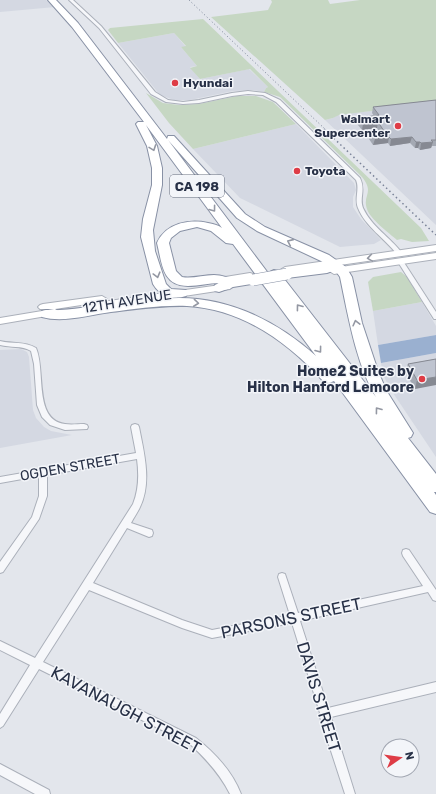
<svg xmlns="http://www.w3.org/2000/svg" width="436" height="794" viewBox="0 0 436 794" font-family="Rubik,sans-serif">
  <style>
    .built { fill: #d4d8e2 }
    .green { fill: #c6d7c3 }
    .water { fill: #9ab0d0 }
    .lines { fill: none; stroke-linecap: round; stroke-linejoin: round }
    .minor-casing { stroke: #abb0ba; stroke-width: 2 }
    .secondary-casing { stroke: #abb0ba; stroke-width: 2 }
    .motorway-casing { stroke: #8891a5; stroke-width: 2 }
    .minor { fill: #f6f7fa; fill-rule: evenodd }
    .secondary { fill: #fff; fill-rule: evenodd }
    .motorway { fill: #fff; fill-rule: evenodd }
    .rail-far1 { stroke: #7a8398; stroke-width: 1; stroke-dasharray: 1 2.5; stroke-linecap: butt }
    .rail { stroke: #7a8398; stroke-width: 1.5; stroke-dasharray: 1.5 3; stroke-linecap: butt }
    .motorway-bridge-casing { stroke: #8891a5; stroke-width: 12; stroke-linecap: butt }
    .motorway-bridge { stroke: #fff; stroke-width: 11 }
    .wall { fill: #a4a9b3 }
    .shaded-wall { fill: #868992 }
    .building { fill: #bfc4d0; stroke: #868992 }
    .oneway { stroke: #9498a3 }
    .poi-dot { fill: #de3c46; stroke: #f3f5f9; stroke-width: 1.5 }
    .labels { text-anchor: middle; stroke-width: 3; stroke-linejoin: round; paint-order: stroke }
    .far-poi-label { font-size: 12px; font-weight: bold; fill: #283147; stroke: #f3f5f9; text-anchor: start }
    .shield { fill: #f3f5f9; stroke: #656c7c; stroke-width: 1 }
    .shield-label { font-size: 13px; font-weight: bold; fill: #283147 }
    .street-label { font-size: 14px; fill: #283147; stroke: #f3f5f9 }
    .poi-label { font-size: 14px; font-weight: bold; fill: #283147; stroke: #f3f5f9; text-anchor: end }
    .near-street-label { font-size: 17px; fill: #283147; stroke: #f3f5f9 }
  </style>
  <rect width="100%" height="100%" fill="#e3e6ec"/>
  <g class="built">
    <path d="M0,0H46L55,7L0,12Z"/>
    <path d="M174,33L186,47H181L197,66L190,67L200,79L249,69L268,87L266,88L264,92L253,90L233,91L190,100H174L160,95L118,43Z"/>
    <path d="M436,103V225L325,120L333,118L338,115Z"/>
    <path d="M296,124L354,183L356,190L353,197V207L361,219L381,240L374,244L340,247L240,198L193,149Z"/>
    <path d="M422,302L436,326V335L378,345L373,311Z"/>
    <path d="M21,349L27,352L29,357L33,410L36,418L44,427L51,431L72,435L0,448V350Z"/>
    <path d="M436,353V457L391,390L383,375L381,363Z"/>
  </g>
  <g class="green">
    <path d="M271,0H328L330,4L360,0H436V103L339,115L333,118L325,120L211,17L268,10L272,2Z"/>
    <path d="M203,19L421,228L429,241L412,242L401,239L397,240C389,233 370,219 367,209C362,195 375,193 362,177L280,97L264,92L266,88L268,87L250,69L200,79L190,68L197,66L181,47L186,46L174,33L118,43L108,30L110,28Z"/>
    <path d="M146,93L163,103L179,105L199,104L237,96H256L273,102L296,124L193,149L169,123Z"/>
    <path d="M401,272L407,277L422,302L373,311L368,282L373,277Z"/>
  </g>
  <path class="water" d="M436,335V353L381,363L378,345Z"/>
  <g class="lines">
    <g class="minor-casing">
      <g id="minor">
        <path d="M69,0H73L101,26L155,92L168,100L183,102L199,100L232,93L248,91L265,93L280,100L360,178C366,190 359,198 363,208C371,226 391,238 402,253L401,254H397C385,239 365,226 358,208C354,199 360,189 356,180L276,102L263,95L248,94L232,96L199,103L183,104L166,102L151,94L99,28Z"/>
        <path d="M401,260L403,261L436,312V319H434L398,262Z"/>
        <path d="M0,341C12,344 25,341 36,348C46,370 33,420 65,424C71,425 78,424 84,424L87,425L88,427L87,429L65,430L50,425L42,417L37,405L34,364L31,351C22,345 10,348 0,345Z"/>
        <path d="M135,424L138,425L139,427C144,453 152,482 140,507C138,512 134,517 131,523L152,530L153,533L152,536L149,537L127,528L93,583L182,620L212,630L290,615L278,577L279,574L282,573L285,574L298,613L423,586L403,556L402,553L403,550L406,549L409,550L436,590V601L433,600L428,592L300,621L328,708L436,682V692L331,717L355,794H345L319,714L320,713L292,623L212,638L182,628L89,590L43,662L196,738C215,753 232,771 241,794H230C220,774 206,759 190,744L39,669L3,726L0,728V714L30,665L0,650V641L35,658L133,504C139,489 139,474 137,459L47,475V496L39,519L3,572L0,573V562L32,517L39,496V476L0,483V477L136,453L131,427L132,425Z"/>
        <path d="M0,764L49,790L50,794H35L0,775Z"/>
      </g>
    </g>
    <g class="secondary-casing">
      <g id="secondary">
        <path d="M436,245V251L285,273L280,270L285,267Z"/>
        <path d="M436,253V259L334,274L329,271L334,268Z"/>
        <path d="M250,273L253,274L255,276L253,278L219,284L214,281L219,278Z"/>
        <path d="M227,284L230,285L232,287L230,289L92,310L89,309L87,307L89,305L101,302L55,309L60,312L58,314L0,324V318L54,309H40L38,307L40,305L43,304L102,296L107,299L102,302Z"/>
      </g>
    </g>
    <g class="motorway-casing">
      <path id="motorway" d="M48,0H56L78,23L167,139L168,136H174L245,214L265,227L329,255L346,267L352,277L362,323L378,371L386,390L413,433L411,437L408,438L436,474V492H434L436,495V514L430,512L334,381L329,383L324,382C288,342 242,309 187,306C161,305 136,309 111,312C89,315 63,323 42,317L40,314L42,311L46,310C69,311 90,306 113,304C135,301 157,298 179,298C231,298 278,322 316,356L233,244L226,243L211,231L197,227L180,231L171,238L169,243L176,271L182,277C192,279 203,275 214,275C221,275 229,278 235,279C243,279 250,275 257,277L259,280L257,283L233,287L219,292L215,291L213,288L215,285L219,283C209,283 199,286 188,286C162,286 162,263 157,243C166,223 189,219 208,223C213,224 218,225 222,228L146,125L157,146L162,168V185L153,230L155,251L166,284L171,289L186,290L188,293L186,296C173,300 160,296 153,284L141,237L143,219L152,185V168L147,146L136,124L138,122H144L72,27ZM168,140L237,218L257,231L321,261L327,265L283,271L281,274L283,277L287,278L327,273L335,270L340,277C348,315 356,364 376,397L278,271L274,270L268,273Z"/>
    </g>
    <use href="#minor" class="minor"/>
    <use href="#secondary" class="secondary"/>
    <use href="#motorway" class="motorway"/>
    <path class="rail-far1" d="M189,0L326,130"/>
    <path class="rail" d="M324,129L436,235"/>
    <g class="motorway-bridge-casing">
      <path id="motorway-bridge" d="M253,280L287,274"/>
    </g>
    <use href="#motorway-bridge" class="motorway-bridge"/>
  </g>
  <g class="wall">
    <path d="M436,100V146H432L431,148L420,150L418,148H415L410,143L390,146L388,143L373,145L369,139L370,132L379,131L377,128L362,130L358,125L359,118L374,116L372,113L373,107Z"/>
    <path d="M436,359L415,389L405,372L408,364Z"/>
  </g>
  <g class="shaded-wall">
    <path d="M378,122L377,128L362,130L363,124Z"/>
    <path d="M389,137L388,143L373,145L375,139Z"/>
    <path d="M412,137L410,143L390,146L391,139Z"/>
    <path d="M416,142H420L418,148H415Z"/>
    <path d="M433,142L431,148L420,150L421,143Z"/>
    <path d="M436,377V385L415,389L417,380Z"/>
  </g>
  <g class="building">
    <path d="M436,100V140H431L433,142L421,143L420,142H416L412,137L391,139L389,137L375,139L370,132L384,131L378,122L363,124L359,118L379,115L373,107Z"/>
    <path d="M436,359V377L417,380L408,364Z"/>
  </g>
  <defs><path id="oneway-chevron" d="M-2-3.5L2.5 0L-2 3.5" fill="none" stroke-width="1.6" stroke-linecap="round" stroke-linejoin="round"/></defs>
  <g class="oneway">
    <use href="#oneway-chevron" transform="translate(153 148) rotate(70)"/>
    <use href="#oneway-chevron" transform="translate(213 209) rotate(53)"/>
    <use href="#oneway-chevron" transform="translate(290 242) rotate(-156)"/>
    <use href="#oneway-chevron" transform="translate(370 258) rotate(171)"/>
    <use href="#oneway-chevron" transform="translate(157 275) rotate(75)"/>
    <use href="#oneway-chevron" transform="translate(196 303) rotate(6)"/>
    <use href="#oneway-chevron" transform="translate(299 307) rotate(-127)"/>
    <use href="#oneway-chevron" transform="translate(356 323) rotate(-104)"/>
    <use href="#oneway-chevron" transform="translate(319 350) rotate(53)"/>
    <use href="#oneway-chevron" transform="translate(378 410) rotate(-127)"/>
  </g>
  <g class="poi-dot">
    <circle cx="175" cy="83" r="4"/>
    <circle cx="398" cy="126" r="4"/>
    <circle cx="297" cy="171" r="4"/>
    <circle cx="422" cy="379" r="4"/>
  </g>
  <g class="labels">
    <g class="far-poi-label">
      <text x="183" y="87">Hyundai</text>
      <text x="390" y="123" text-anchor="end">Walmart<tspan x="390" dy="14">Supercenter</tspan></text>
      <text x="305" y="175">Toyota</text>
    </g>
    <rect class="shield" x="170" y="175" width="54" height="22" rx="3"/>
    <g class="shield-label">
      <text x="197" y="191">CA 198</text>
    </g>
    <g class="street-label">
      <text transform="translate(127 301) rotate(-9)" y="5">12TH AVENUE</text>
      <text transform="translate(70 467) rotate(-10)" y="5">OGDEN STREET</text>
    </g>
    <g class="poi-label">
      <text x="414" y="376">Home2 Suites by<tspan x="414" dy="16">Hilton Hanford Lemoore</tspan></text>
    </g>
    <g class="near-street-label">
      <text transform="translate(291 618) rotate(-12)" y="6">PARSONS STREET</text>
      <text transform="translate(319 697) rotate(73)" y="6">DAVIS STREET</text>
      <text transform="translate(126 710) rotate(28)" y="6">KAVANAUGH STREET</text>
    </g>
  </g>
  <g transform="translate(400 758) rotate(77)"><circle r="19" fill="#f3f5f9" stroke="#a2a7b2"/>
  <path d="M0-3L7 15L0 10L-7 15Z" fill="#de3c46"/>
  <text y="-6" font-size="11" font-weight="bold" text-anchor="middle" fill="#283147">N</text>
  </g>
</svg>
